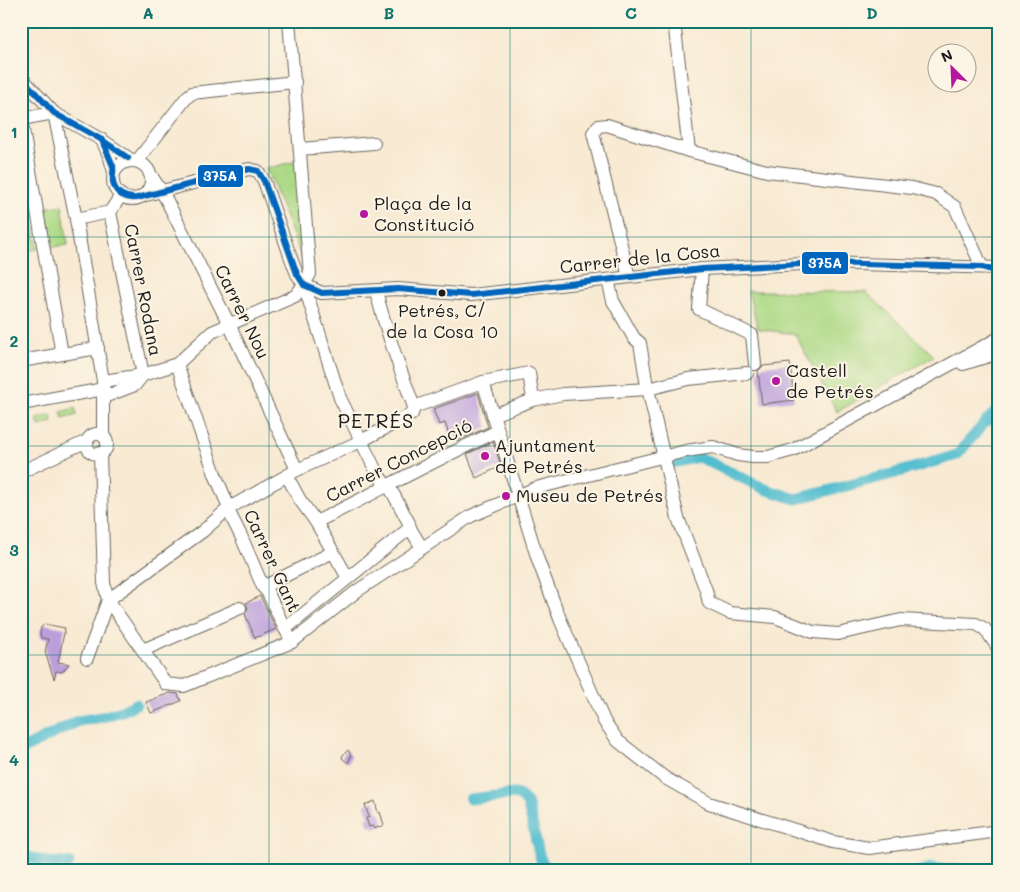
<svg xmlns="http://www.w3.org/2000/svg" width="1020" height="892" viewBox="0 0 1020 892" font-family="Mali,sans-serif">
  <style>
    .green { fill: #acd985; stroke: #647a50 }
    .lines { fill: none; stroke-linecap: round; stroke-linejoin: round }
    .canal { stroke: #53bdcf; stroke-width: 11 }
    .building { fill: #ba9ddb }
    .street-casing { stroke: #69645c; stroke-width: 14 }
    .street { stroke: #fff; stroke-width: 12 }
    .bus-1-casing { stroke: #fcf5e5; stroke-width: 10 }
    .bus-1 { stroke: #0065bd; stroke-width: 6 }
    .grid { fill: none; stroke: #0f766e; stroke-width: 1; stroke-opacity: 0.55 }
    .poi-dot { fill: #b5179e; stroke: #fcf5e5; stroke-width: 2 }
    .bus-dot { fill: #1c1c1c; stroke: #fcf5e5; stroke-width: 2 }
    .labels { text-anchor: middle; stroke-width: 4; stroke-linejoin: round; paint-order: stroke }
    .bus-label { font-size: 17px; fill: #1c1c1c; stroke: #fcf5e5 }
    .poi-label { font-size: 18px; fill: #1c1c1c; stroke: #fcf5e5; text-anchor: start }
    .street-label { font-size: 18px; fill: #1c1c1c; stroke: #fcf5e5 }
    .quarter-label { font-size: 20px; letter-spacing: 1px; fill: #1c1c1c; stroke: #fcf5e5 }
    .line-badge { stroke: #fcf5e5; stroke-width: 2 }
    .badge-label { font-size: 14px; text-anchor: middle; font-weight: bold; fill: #fff }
    .neatline { fill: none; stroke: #0f766e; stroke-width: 2 }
    .grid-label { font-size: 16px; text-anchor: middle; font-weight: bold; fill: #0f766e }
  </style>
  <rect width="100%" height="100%" fill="#fcf5e5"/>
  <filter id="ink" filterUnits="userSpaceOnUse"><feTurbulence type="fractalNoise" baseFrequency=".02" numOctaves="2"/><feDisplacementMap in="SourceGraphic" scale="10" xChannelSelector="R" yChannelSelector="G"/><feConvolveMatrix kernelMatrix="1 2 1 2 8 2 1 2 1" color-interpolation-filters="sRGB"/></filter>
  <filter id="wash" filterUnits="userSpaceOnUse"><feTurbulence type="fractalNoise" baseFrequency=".0096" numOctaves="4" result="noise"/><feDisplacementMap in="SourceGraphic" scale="20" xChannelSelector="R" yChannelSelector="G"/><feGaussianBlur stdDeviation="1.12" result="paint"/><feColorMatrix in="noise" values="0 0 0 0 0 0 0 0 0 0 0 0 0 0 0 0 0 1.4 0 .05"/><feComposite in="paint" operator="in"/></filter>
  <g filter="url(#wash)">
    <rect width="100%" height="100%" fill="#f8ead3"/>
    <g class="green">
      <path d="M296,161L306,267L266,169Z"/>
      <path d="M62,205L68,245L52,247L45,208Z"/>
      <path d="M30,211L38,249L21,252V213Z"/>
      <path d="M748,291L866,292L934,356L837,412L795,334L758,329Z"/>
      <path d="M75,408L77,415L63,419L61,412Z"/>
      <path d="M51,415L53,422L39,426L37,419Z"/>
    </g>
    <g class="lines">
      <g class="canal">
        <path d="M672,463L699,457L765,489L796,499L892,474L957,455L987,420L999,409"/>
        <path d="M21,750L78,721L102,717L122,711L136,704"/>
        <path d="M470,799L513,794C521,795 524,798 528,805L539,854L545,871"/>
        <path d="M21,855L48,862L69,863"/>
        <path d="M364,871L367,869"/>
        <path d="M920,871L931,868L968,871"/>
      </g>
    </g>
    <g id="blocks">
      <g class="building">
        <path d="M790,363L794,400L762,404L758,371L763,366Z"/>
        <path d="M478,393L488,427L457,441L454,433L449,435L445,423L439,425L433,409Z"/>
        <path d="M493,442L501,466L476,478L467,454Z"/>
        <path d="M260,596L276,629L255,638L245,614L248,608L246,603Z"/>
        <path d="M44,624L65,628L58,662L69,664L62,672L56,671L54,679L45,652L48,639L41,638L40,633L41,628Z"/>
        <path d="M170,693L178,694L181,701L151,713L146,702Z"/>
        <path d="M348,750L351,756L348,763L342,758L343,755Z"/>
        <path d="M375,801L378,813L380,812L384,825L374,829L373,826L369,827L366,818L369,817L365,805Z"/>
      </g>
    </g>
  </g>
  <g filter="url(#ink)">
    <use href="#blocks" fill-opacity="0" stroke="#69645c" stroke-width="1"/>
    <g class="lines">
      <g class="street-casing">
        <g id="street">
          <path d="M674,21L689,151"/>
          <path d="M21,77L54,113L102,140L133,161"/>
          <path d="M21,119L54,113L76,219L103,381V436"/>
          <path d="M21,119L62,354"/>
          <path d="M102,140L110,158L114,172"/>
          <path d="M300,149L374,143"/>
          <path d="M137,161L187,97L192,93L295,82"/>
          <circle cx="132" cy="180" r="19"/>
          <path d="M149,172L166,199L229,324L297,470"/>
          <path d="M142,196L249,169L258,171L264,181L292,261L297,274L304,285L340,398L376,471L384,483L389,486L409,523L410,528L422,548"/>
          <path d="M110,212L143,375"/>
          <path d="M76,219L110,212L121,195"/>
          <path d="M702,269L699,309L752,335L755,364"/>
          <path d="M629,277L593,133L598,126L607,125L689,151L767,171L912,188L936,194L955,207L982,267"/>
          <path d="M608,280L613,301L634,338L640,343L646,380L678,518L706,590L709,603L730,613L775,617L813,632L838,634L901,620L976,624L985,629L999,649"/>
          <path d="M304,285L322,293L398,289L471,295L702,269L823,263L999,268"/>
          <path d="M376,291C386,331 400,369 414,407"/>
          <path d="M21,361L98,348"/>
          <path d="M177,364L215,474L229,508L230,514L241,536L263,587L268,593L283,625L292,642"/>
          <path d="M963,364L992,355H999"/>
          <path d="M103,381L143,375L177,364L212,332L295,296L304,285L310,274L289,21"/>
          <path d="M483,382L538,560L560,619L604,721L618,741L665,778L709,803L833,842L869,848L999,831"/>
          <path d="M104,397L135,385L143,375"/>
          <path d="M21,404L104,389"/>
          <path d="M493,415L533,400L563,394L648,389L688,379L747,373"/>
          <circle cx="97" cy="444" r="10"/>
          <path d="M100,453L104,583L108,600L166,684L184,686L292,642L357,591L471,516L536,488L686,451L713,447L738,455L753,457H768L793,450L999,338"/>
          <path d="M21,472L87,441"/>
          <path d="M287,476L300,500L316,522L348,578"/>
          <path d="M316,522C377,492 436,459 498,431"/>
          <path d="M263,587L333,552"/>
          <path d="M285,629L410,528"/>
          <path d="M143,650L240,608"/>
          <path d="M87,658L108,600L203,531L229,508L297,470L363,440L412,414L414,407L483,382L529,373L533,400"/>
        </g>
      </g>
      <use href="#street" class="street"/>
      <g class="bus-1-casing">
        <g id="bus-1">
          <path d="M21,77L54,113L102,140L128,158"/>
          <path d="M102,140L113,166C114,172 112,176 113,182C115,194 126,199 137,198L249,169L258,171L264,181L297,274L304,285"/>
          <path d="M304,285L322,293L398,289L471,295L702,269L823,263L982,267L999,272"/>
        </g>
      </g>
      <use href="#bus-1" class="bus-1"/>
    </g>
  </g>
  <path class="grid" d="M269,21V871M510,21V871M751,21V871M21,237H999M21,446H999M21,655H999"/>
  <g class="poi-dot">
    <circle cx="364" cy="214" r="5"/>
    <circle cx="776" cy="381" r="5"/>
    <circle cx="485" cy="456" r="5"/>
    <circle cx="506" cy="496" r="5"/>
  </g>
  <circle class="bus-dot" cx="442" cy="293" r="4.5"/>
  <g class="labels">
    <g class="bus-label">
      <text x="442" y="317">Petrés, C/<tspan x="442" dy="21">de la Cosa 10</tspan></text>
    </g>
    <g class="poi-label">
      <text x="374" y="210">Plaça de la<tspan x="374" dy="21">Constitució</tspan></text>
      <text x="786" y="377">Castell<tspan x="786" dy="21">de Petrés</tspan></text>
      <text x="495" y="452">Ajuntament<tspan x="495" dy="21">de Petrés</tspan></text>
      <text x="516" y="502">Museu de Petrés</text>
    </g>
    <g class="street-label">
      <text transform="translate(640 259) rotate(-6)" y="6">Carrer de la Cosa</text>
      <text transform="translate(143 290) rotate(79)" y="6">Carrer Rodana</text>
      <text transform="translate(242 312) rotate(64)" y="6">Carrer Nou</text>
      <text transform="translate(399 461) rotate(-27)" y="6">Carrer Concepció</text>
      <text transform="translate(272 561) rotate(65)" y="6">Carrer Gant</text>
    </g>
    <g class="quarter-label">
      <text x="376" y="428">PETRÉS</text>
    </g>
  </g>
  <g class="line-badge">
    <rect x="197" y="164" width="47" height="24" rx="5" fill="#0065bd"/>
    <rect x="801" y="251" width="48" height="24" rx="5" fill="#0065bd"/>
  </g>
  <g class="badge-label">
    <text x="220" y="181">375A</text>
    <text x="825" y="268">375A</text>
  </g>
  <rect width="1020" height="892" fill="none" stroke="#fcf5e5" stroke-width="55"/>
  <g transform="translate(952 68) rotate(336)"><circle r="24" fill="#fcf5e5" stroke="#a29e95"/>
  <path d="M0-4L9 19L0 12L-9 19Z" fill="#b5179e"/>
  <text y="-8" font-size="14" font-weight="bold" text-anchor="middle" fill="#1c1c1c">N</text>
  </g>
  <rect x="28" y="28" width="964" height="836" class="neatline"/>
  <g class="grid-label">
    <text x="148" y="19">A</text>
    <text x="389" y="19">B</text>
    <text x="631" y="19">C</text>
    <text x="872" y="19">D</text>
    <text x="14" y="138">1</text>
    <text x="14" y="347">2</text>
    <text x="14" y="556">3</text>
    <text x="14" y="766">4</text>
  </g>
</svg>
